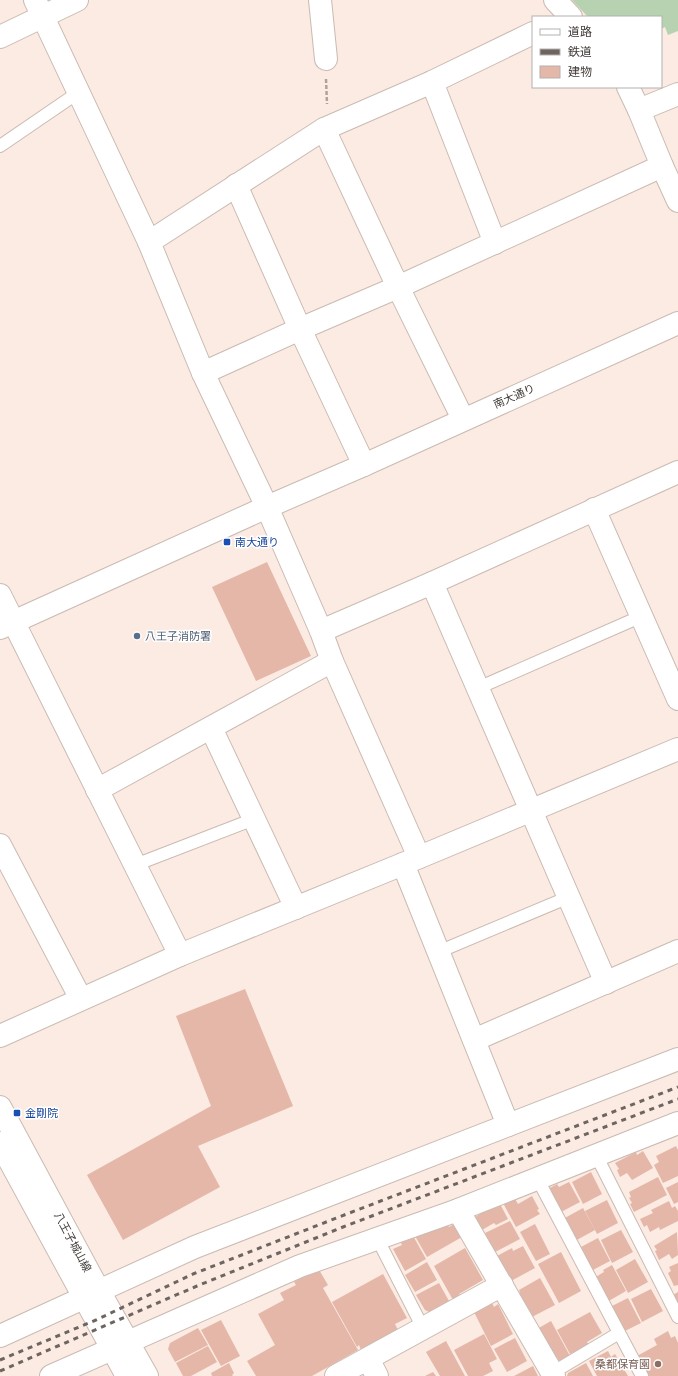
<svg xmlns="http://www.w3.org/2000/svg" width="678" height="1376" viewBox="0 0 678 1376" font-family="'IBM Plex Sans','Noto Sans JP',sans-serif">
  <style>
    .park { fill: #b6d2b1 }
    .building { fill: #e5b7a8 }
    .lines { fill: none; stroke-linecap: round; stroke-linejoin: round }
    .lane-casing { stroke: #cabbb2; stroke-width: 14 }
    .street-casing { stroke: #cabbb2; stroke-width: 24 }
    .secondary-casing { stroke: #cabbb2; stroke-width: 24 }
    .path { stroke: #aea29b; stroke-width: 2.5; stroke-dasharray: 4 2; stroke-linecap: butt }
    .lane { stroke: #fff; stroke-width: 12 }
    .street { stroke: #fff; stroke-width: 22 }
    .secondary { stroke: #fff; stroke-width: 22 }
    .rail { stroke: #6e6561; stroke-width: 3; stroke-dasharray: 5 5; stroke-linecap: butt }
    .transit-dot { fill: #1a4fb4; stroke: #fff; stroke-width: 1.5 }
    .service-dot { fill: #5c6f8a; stroke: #fff; stroke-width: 1.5 }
    .education-dot { fill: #8d6e63; stroke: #fff; stroke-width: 1.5 }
    .labels { text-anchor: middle; stroke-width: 3; stroke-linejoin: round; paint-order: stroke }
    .street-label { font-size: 11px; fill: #413b38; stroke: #fff }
    .transit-label { font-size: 11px; fill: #164399; stroke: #fff; text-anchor: start }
    .service-label { font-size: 11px; fill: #4e5e75; stroke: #fff; text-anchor: start }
    .education-label { font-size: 11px; fill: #785e54; stroke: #fff; text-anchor: end }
  </style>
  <rect width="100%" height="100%" fill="#fbebe2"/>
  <path class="park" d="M572,0H678V31L668,35L665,27L661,29V17H588Z"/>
  <g class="building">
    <path d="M267,562L311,656L256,681L212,587Z"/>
    <path d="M245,989L293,1106L198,1146L220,1187L123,1240L87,1175L211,1106L176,1016Z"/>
    <path d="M676,1146L678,1150V1176L663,1183L654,1165L659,1162L656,1156Z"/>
    <path d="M643,1151L653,1168L632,1180L627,1173L620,1177L617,1170L619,1169L615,1163L636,1152L637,1155Z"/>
    <path d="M591,1172L602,1194L583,1204L572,1182Z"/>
    <path d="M658,1177L667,1195L634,1212L630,1204L632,1203L629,1198L631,1197L629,1192Z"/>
    <path d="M569,1182L580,1202L561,1212L548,1189L557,1184L559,1187Z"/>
    <path d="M678,1182V1202L674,1204L666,1188Z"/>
    <path d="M532,1196L539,1209L537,1210L540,1214L516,1227L503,1203L514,1197L518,1204Z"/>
    <path d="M607,1200L618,1223L597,1234L585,1211Z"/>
    <path d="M669,1201L672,1208L675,1206L678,1211V1221L660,1230L659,1227L650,1232L647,1225L644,1227L640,1219L653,1213L651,1210Z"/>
    <path d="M499,1202L508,1219L496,1225L494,1223L482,1230L475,1217L480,1214L478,1211Z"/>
    <path d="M583,1208L595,1230L575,1241L563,1219Z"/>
    <path d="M445,1220L449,1227L454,1224L462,1237L427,1257L415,1236Z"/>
    <path d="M510,1221L520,1239L495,1252L485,1233Z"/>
    <path d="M535,1224L550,1254L536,1261L520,1232Z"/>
    <path d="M621,1230L633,1252L612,1263L601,1240Z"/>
    <path d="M677,1232L678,1255L672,1259L669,1254L659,1260L655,1251L657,1250L654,1246Z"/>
    <path d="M412,1234L426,1259L405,1271L393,1249L402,1245L400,1241Z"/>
    <path d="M598,1238L610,1261L591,1271L579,1248Z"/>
    <path d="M523,1246L535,1268L511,1281L497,1256L512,1248L513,1251Z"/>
    <path d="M465,1248L483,1280L459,1294L460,1295L453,1300L434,1266Z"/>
    <path d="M561,1252L581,1291L559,1303L538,1264Z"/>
    <path d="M635,1259L648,1282L628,1293L616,1270Z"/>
    <path d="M427,1262L437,1280L415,1292L405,1275Z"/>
    <path d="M678,1263V1285L674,1286L668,1273L671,1271L669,1267Z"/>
    <path d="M612,1265L626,1291L607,1302L594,1278L604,1272L603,1270Z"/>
    <path d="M318,1268L328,1285L323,1288L358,1350L312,1376H256L247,1361L275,1345L258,1314L284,1300L280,1293L296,1285L294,1282Z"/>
    <path d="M383,1274L407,1318L395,1324L398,1330L361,1350L359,1345L357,1347L332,1302Z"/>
    <path d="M540,1278L555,1305L530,1318L518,1295L520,1293L519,1290Z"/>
    <path d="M439,1283L449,1301L429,1312L425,1310L416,1295Z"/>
    <path d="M651,1289L663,1311L642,1322L631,1299Z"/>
    <path d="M678,1292V1303L673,1295Z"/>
    <path d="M628,1298L641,1323L623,1332L610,1307Z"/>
    <path d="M492,1303L494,1307L498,1304L513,1334L491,1346L474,1312Z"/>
    <path d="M590,1312L602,1333L587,1342L589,1345L570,1354L557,1330Z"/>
    <path d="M221,1320L240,1356L221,1366L201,1330Z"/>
    <path d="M551,1321L570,1356L560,1362L557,1358L554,1359L537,1329Z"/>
    <path d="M198,1328L208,1345L175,1362L168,1349L170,1343Z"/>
    <path d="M668,1331L671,1338L675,1336L678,1343V1376H648L637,1356L657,1345L654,1339Z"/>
    <path d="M484,1334L497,1359L489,1363L493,1371L483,1376H468L454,1350Z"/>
    <path d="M515,1338L527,1361L507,1372L494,1349Z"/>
    <path d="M446,1341L465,1376H440L426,1352Z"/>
    <path d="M208,1346L217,1362L191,1376H183L176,1363Z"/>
    <path d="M608,1351L611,1357L615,1354L628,1376H597L589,1361Z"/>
    <path d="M229,1363L234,1373L232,1375L233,1376H212L211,1373Z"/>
    <path d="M586,1363L593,1376H567L568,1373Z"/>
    <path d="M533,1366L538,1376H514Z"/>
    <path d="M433,1372L436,1376H425Z"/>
  </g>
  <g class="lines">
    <g class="lane-casing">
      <g id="lane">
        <path d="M0,146L79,92"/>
        <path d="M478,688L642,616"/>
        <path d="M135,865L254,819"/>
        <path d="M438,952L569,897"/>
        <path d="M596,1155L678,1317"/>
        <path d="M537,1178L642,1376"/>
        <path d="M377,1238L423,1328"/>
        <path d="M552,1373L619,1333"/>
      </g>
    </g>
    <g class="street-casing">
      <g id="street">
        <path d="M35,0L149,242L203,373L267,507L321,631L332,661L419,857"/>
        <path d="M320,0L326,59"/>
        <path d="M555,0L571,17"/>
        <path d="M0,37L77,0"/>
        <path d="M432,82L495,243"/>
        <path d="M628,87L639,110L662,166L678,201"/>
        <path d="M639,110L678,94"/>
        <path d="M324,129L398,287L463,419"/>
        <path d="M236,185L300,329L364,465"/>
        <path d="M149,242L324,129L432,82L533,33"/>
        <path d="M203,373L300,329L398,287L662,166"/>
        <path d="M594,509L678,699"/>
        <path d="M432,583L606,983"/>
        <path d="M0,595L180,955"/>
        <path d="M321,631L432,583L678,472"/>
        <path d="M211,728L296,908"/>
        <path d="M97,790L332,661"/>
        <path d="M0,845L81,999"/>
        <path d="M403,864L508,1125"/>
        <path d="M0,1036L180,955L403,864L678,749"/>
        <path d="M474,1040L678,951"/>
        <path d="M458,1210L554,1376"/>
        <path d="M0,1336L195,1247L678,1059"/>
        <path d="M368,1359L377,1376"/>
        <path d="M51,1376L300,1266L458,1210L678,1123"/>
        <path d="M336,1376L502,1285"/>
      </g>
    </g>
    <g class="secondary-casing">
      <g id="secondary">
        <path d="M0,628L267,507L364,465L678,323"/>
        <path d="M0,1107L99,1291L147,1376"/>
        <path d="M0,1143L127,1376"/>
      </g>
    </g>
    <path class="path" d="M326,79L327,104"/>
    <use href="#lane" class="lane"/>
    <use href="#street" class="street"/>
    <use href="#secondary" class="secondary"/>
    <g class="rail">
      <path d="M0,1360L96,1320L193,1274L339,1217L678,1087"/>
      <path d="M0,1371L197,1286L343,1227L678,1099"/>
    </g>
  </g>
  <g class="transit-dot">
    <rect x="223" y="538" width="8" height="8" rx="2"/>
    <rect x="13" y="1109" width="8" height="8" rx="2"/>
  </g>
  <circle class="service-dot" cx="137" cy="636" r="4"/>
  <circle class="education-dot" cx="658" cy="1364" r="4"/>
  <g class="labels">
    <g class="street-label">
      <text transform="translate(514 396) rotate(-24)" y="4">南大通り</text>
      <text transform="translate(73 1242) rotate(62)" y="4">八王子城山線</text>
    </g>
    <g class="transit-label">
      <text x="235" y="546">南大通り</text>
      <text x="25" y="1117">金剛院</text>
    </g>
    <g class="service-label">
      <text x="145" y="640">八王子消防署</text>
    </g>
    <g class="education-label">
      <text x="650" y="1368">桑都保育園</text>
    </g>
  </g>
  <rect x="532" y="16" width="130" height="72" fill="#ffffff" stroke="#b3b1af"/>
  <rect x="540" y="29" width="20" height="6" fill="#ffffff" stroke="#b3b1af"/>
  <text x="568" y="36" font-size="12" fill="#413b38">道路</text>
  <rect x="540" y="49" width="20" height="6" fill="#6e6561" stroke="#b3b1af"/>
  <text x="568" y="56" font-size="12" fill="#413b38">鉄道</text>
  <rect x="540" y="66" width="20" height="12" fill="#e5b7a8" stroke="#b3b1af"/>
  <text x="568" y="76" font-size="12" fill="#413b38">建物</text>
</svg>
